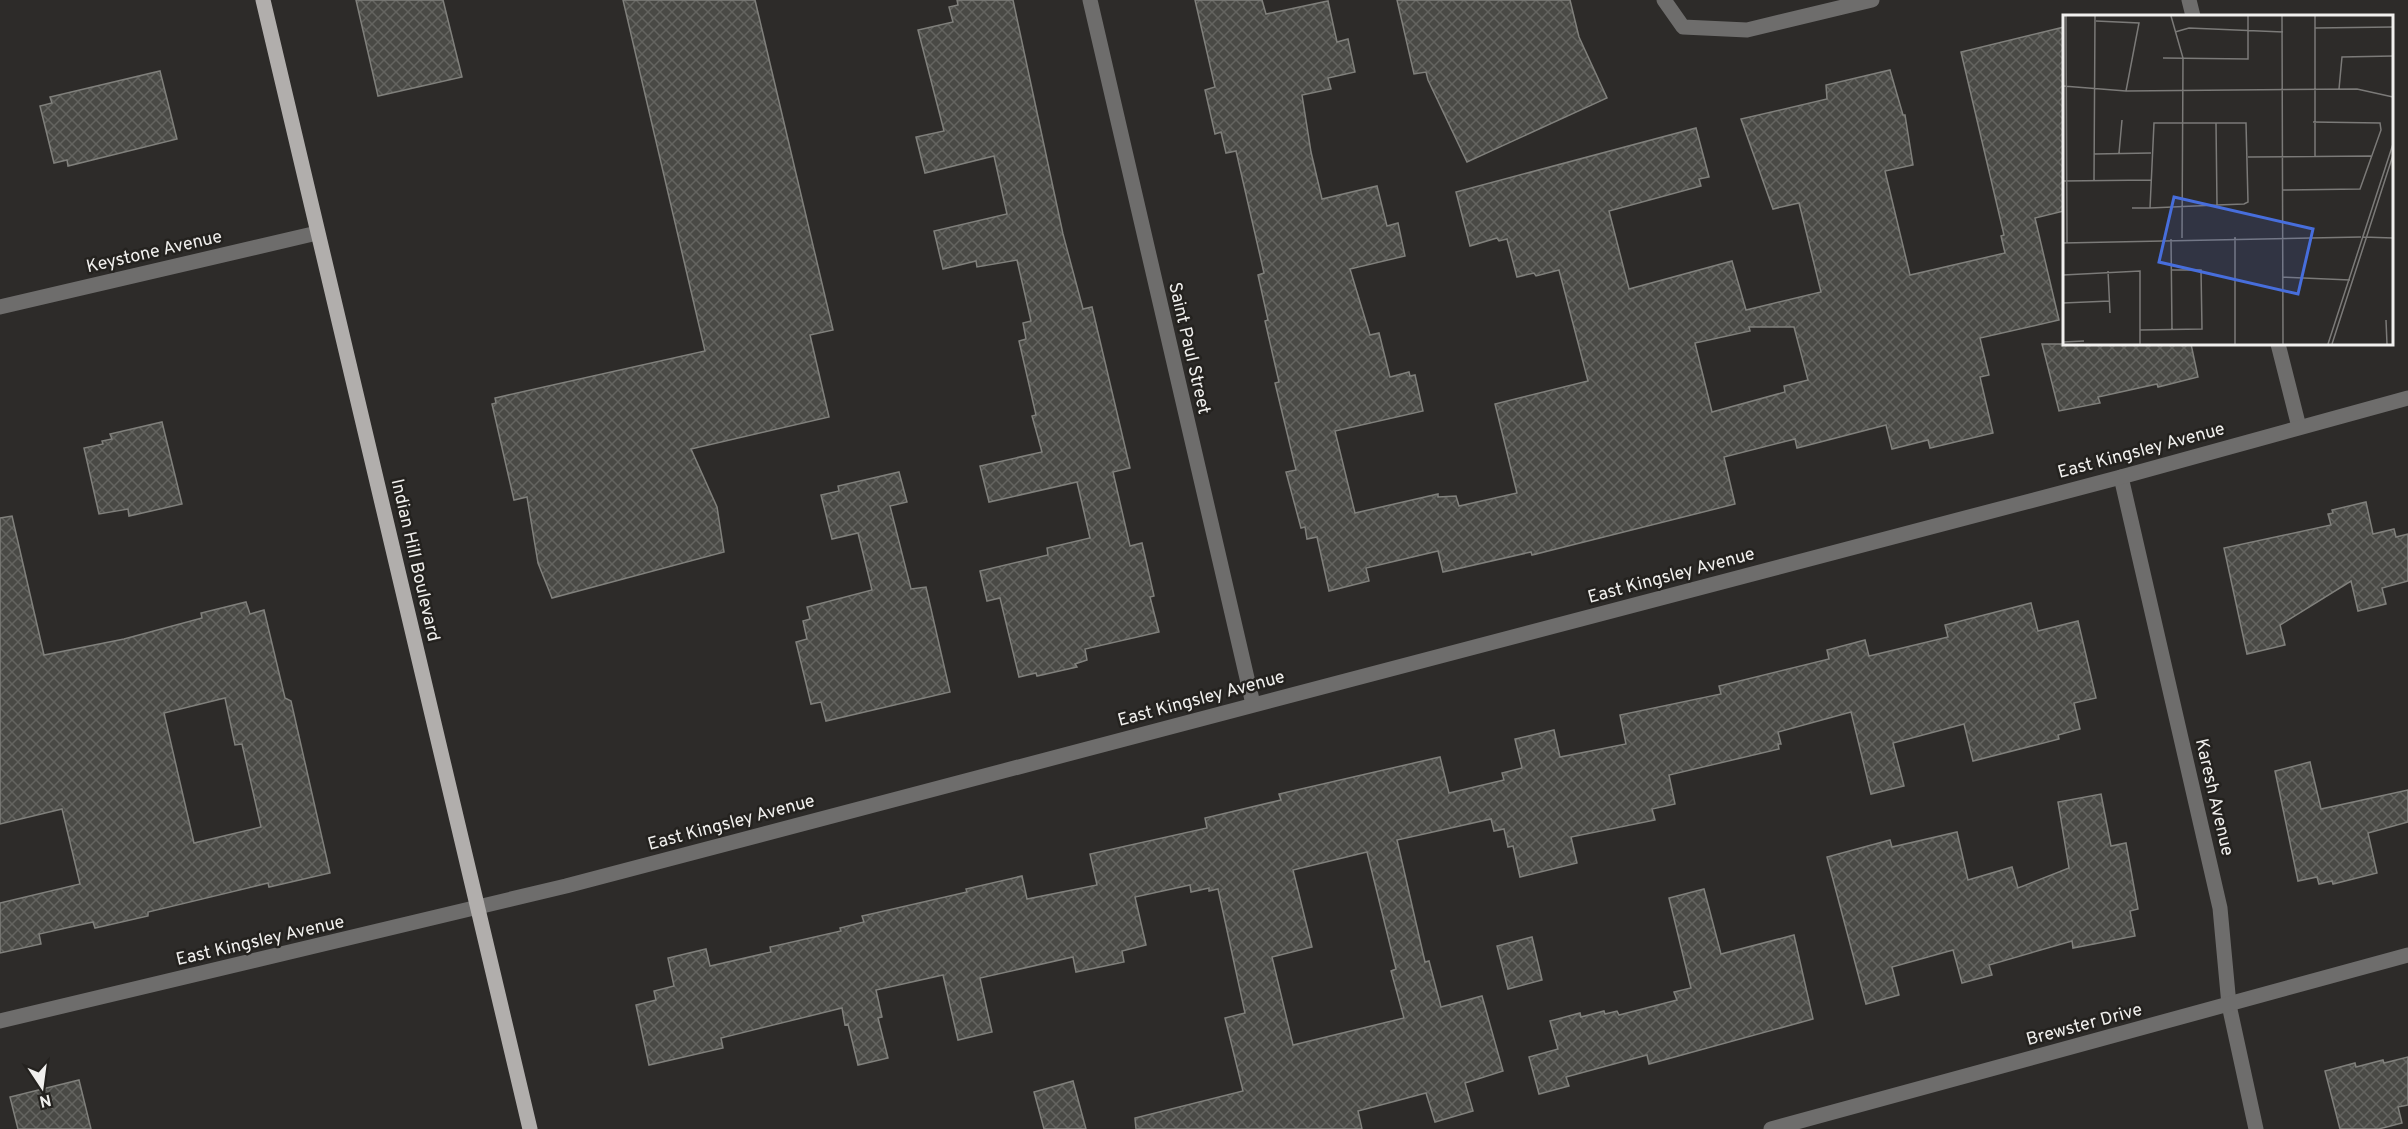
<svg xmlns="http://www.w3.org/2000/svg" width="2408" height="1129" viewBox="0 0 2408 1129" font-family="Overpass,sans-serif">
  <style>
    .building { fill: url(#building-cross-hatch); stroke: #80807c; stroke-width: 1.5; fill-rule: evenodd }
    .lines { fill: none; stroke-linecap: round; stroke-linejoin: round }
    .minor { stroke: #6e6d6c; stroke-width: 15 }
    .major { stroke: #b1aeac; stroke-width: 15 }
    .labels { text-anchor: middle; stroke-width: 5; stroke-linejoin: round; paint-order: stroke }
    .street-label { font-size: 18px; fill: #f1f0ee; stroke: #24221f }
    .inset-road { fill: none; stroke: #7b7a78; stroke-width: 1.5 }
    .view { fill: #476edc; fill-opacity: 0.15; stroke: #476edc; stroke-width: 3 }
    .inset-edge { fill: none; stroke: #f1f0ee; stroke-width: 3 }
  </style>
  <defs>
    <pattern id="building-cross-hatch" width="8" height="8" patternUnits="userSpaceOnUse" patternTransform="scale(1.5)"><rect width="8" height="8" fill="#494945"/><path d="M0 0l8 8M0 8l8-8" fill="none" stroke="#646460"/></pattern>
  </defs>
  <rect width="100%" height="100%" fill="#2d2b29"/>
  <g class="building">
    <path d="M356,0H443L462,77L378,96Z"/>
    <path d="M623,0H755L833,330L810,335L829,417L691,449L717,507L724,552L552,598L538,563L527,497L514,500L492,404L496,403L495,398L705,351Z"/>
    <path d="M957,0H1013L1063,234L1083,309L1092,307L1130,468L1113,472L1130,546L1142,543L1154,596L1150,597L1159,632L1085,649L1087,660L1075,664L1077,667L1037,676L1036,673L1019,677L1000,598L987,601L980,571L1048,555L1047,548L1090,538L1077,482L989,502L980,466L1042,452L1032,416L1036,415L1019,341L1026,339L1023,323L1031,321L1017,260L977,267L976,261L943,269L934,231L1007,214L994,156L925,173L916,137L944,131L918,30L953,22L949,7L958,5Z"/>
    <path d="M1195,0H1262L1266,14L1328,1L1337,42L1348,39L1355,72L1328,78L1331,89L1302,95L1311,152L1322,199L1377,186L1387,226L1398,223L1405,256L1350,269L1370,335L1379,333L1390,377L1409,372L1410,376L1415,375L1423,411L1335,431L1355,513L1438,494V497L1456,496L1459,506L1517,493L1495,404L1588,381L1559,270L1536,276L1534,273L1517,277L1507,239L1499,241L1497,238L1470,246L1456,192L1696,128L1709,177L1699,179L1701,186L1609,211L1629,289L1732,261L1746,310L1821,292L1799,203L1773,209L1741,119L1827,99L1826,85L1890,70L1903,115H1905L1913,165L1885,171L1910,275L2005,253L2001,236L2004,235L1961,52L2064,27V211L2035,218L2059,320L1980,338L1989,375L1980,377L1993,433L1930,448L1928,440L1892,449L1886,425L1797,448L1795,439L1724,457L1735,504L1532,555L1531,552L1443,572L1438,551L1366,568L1369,581L1329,591L1317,537L1307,539L1305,527L1301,528L1286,472L1296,470L1275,383L1279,382L1265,321L1268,320L1258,275L1264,273L1236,151L1226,153L1221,132L1215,134L1205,90L1215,87ZM1749,327H1794L1808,380L1784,386L1785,392L1712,412L1695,343L1750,331Z"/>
    <path d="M1397,0H1570L1579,37L1607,98L1467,162L1428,80L1426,72L1414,74Z"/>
    <path d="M160,71L177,139L68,166L67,160L54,163L40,106L52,103L50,97Z"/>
    <path d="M2042,344H2191L2198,377L2158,387L2157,384L2098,397L2100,403L2059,411Z"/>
    <path d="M162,422L182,504L129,516L128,509L99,514L84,448L103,444L102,441L112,439L110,434Z"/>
    <path d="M899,472L907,502L890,506L911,589L926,587L950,692L826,721L821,702L811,704L796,642L807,639L803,621L810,619L807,607L872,590L858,533L832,539L821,495L839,491L838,486Z"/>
    <path d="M2366,502L2373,534L2394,529L2396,537L2408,534V581L2382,588L2386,604L2358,611L2351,581L2280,625L2285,645L2247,654L2224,548L2331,525L2328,514L2333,513L2332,510Z"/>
    <path d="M12,516L44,655L124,639L202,618L201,613L246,602L250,614L264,610L285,698L291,701L330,873L269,887L268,883L148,912V916L95,928L93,922L39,934L41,944L0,953V903L80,884L62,809L0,824V518ZM225,698L235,745L242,744L261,827L194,843L164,713Z"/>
    <path d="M2031,603L2038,631L2078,621L2096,698L2074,703L2080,729L2058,735L2059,739L1973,761L1964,724L1893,743L1904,786L1871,794L1851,712L1778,732L1781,744H1778L1779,749L1669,775L1675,804L1652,809L1655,820L1571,837L1577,863L1520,877L1513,846L1508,847L1504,829L1494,831L1491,819L1397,840L1425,962L1429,961L1441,1007L1482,996L1503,1071L1465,1083L1473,1111L1435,1122L1426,1093L1358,1111L1362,1129H1136L1135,1118L1243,1091L1225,1018L1245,1013L1218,889L1209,891V888L1191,892L1190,885L1135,897L1146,945L1122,951L1124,962L1076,972L1073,957L980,978L992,1032L958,1040L943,975L876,990L882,1017L878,1018L888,1058L858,1065L848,1024L845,1025L842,1008L721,1038L723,1048L649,1065L636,1005L656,1000L654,991L674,986L668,958L706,949L710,966L771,952L770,947L841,931L840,928L864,922L862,916L967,892L966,889L1022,876L1027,899L1097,885L1090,854L1207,828L1205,818L1281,800L1279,794L1440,757L1449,793L1504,780L1502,773L1522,768L1515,739L1554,730L1560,757L1626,744L1620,715L1721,694L1719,686L1829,659L1827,650L1865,640L1869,656L1948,637L1945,625ZM1367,852L1396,969L1391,971L1404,1018L1293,1045L1272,957L1312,947L1293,870Z"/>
    <path d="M2310,762L2321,809L2408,790V822L2368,833L2377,873L2333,884L2332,881L2319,884L2317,877L2298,881L2275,771Z"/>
    <path d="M2101,794L2111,846L2126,843L2138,909L2130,911L2135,936L2073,948L2072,941L1989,965L1992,975L1962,983L1953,950L1892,967L1899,995L1866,1004L1827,857L1890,840L1892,847L1957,832L1968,880L2012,867L2018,888L2069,868L2058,802Z"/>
    <path d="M1704,889L1721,954L1794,935L1813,1019L1649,1064L1647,1055L1566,1077L1569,1086L1539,1094L1529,1057L1558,1049L1550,1021L1580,1013L1581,1017L1604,1011L1605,1014L1617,1011L1619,1015L1677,1000L1674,992L1691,988L1669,898Z"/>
    <path d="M1532,937L1542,980L1508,989L1497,946Z"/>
    <path d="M2408,1057V1105L2398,1107L2402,1123L2379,1129H2340L2325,1071L2355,1063L2356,1067L2383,1060L2384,1063Z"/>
    <path d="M79,1080L91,1129H18L10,1097Z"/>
    <path d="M1073,1081L1086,1129H1044L1034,1092Z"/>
  </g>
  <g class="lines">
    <g class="minor">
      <path d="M1090,0L1253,704"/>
      <path d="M1664,0L1683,27L1747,30L1872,0"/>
      <path d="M2189,0L2193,16"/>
      <path d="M0,307L317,233"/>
      <path d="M2278,344L2299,427"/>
      <path d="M2121,477L2220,908L2229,1005L2256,1129"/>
      <path d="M0,1021L566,886L2121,477L2408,398"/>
      <path d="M1771,1129L2408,955"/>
    </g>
    <path class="major" d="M263,0L530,1129"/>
  </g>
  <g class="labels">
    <g class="street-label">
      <text transform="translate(154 251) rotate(-13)" y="6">Keystone Avenue</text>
      <text transform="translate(1190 348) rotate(77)" y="6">Saint Paul Street</text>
      <text transform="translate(2141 450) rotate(-15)" y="6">East Kingsley Avenue</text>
      <text transform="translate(416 560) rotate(77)" y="6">Indian Hill Boulevard</text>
      <text transform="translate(1671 575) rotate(-15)" y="6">East Kingsley Avenue</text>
      <text transform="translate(1201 698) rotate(-15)" y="6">East Kingsley Avenue</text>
      <text transform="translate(2215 797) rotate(77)" y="6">Karesh Avenue</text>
      <text transform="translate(731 822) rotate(-15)" y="6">East Kingsley Avenue</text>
      <text transform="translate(260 940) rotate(-13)" y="6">East Kingsley Avenue</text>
      <text transform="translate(2084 1024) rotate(-15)" y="6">Brewster Drive</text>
    </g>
  </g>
  <g transform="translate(2063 15)">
    <rect width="330" height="330" fill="#2d2b29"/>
    <path class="inset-road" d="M3,1L4,228M108,1L120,43L119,223M219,1L220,329M252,1V142M33,6L76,8L63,76M252,13L330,12M112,17L126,13L220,17M100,43L185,44V1M0,71L63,76L294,74L330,82M276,74L279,42L330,41M153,108L154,190M56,138L59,105M31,139L88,138M185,142L308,141M0,166L88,165M31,166L32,1M220,175L297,174L318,115L317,108L250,107M69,193H87L154,190L181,189L185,187L183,108H91L87,193M172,222V329M300,222L330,223M108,224L109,315M0,228L298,222M45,256L47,298M0,260L77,256V329M220,262L287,265M0,288L47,286M323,305L324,329M77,315L139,314L138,255H109M0,327L21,326M265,329L330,129M269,329L330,140"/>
    <path class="view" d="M111,182L250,214L235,279L96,247Z"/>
    <rect width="330" height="330" class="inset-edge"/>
  </g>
  <g transform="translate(42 1087) rotate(167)" stroke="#24221f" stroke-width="4.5" paint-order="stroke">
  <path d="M0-4.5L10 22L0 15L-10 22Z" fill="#f1f0ee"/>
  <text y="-9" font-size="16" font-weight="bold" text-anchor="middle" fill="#f1f0ee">N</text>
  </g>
</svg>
